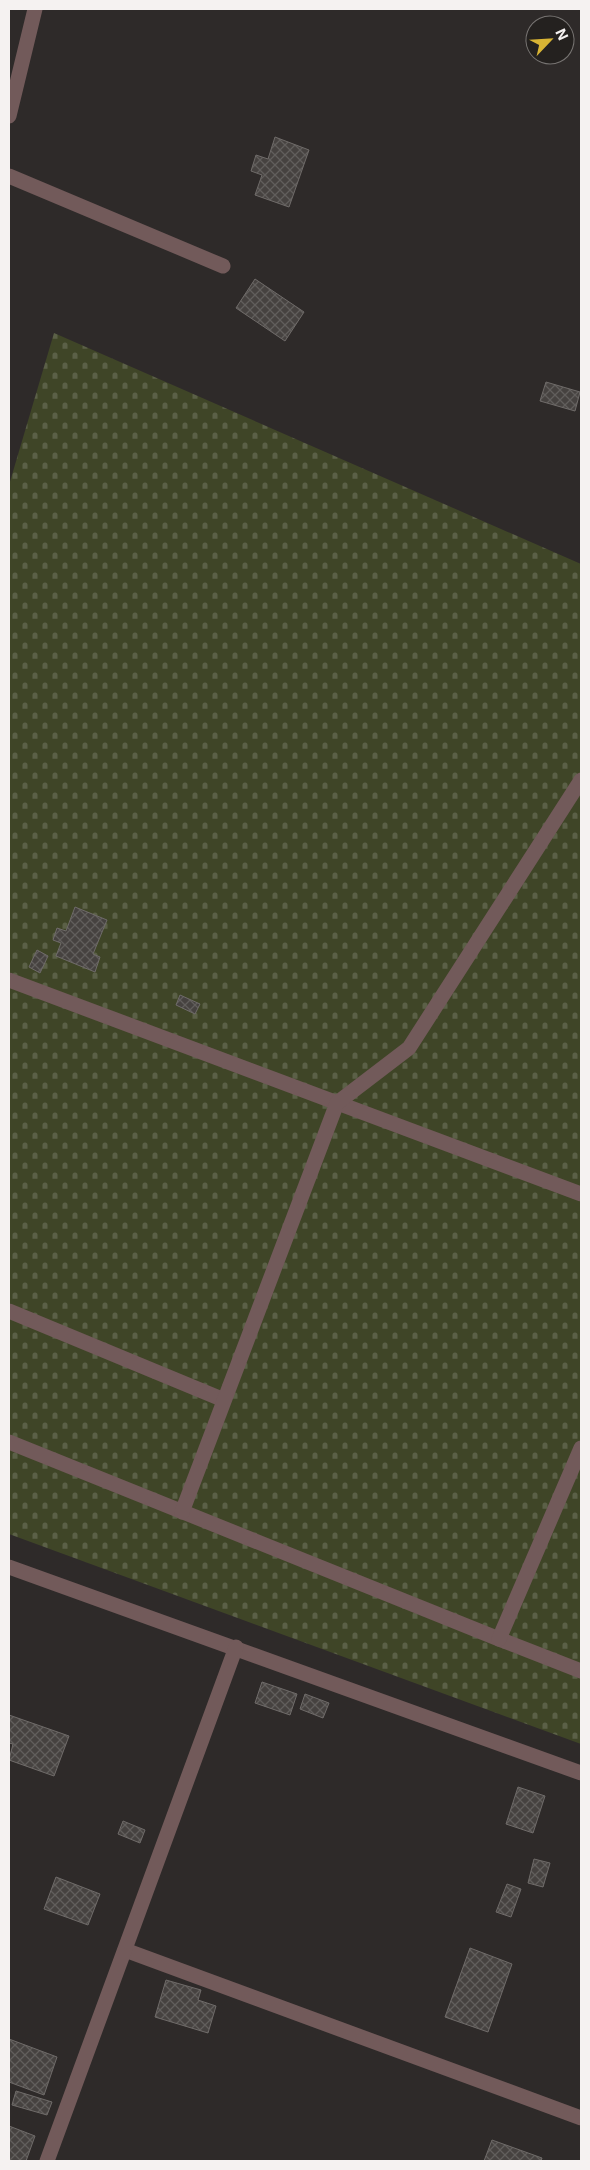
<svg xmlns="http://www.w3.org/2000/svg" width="590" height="2170" viewBox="0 0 590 2170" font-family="Inter,sans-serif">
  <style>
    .cemetery { fill: url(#cemetery-stones) }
    .building { fill: url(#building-cross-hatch); stroke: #6f6b69 }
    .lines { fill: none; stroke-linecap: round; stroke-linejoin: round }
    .lane { stroke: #725a5a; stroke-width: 15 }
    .street { stroke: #725a5a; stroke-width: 15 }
  </style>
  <defs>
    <pattern id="cemetery-stones" width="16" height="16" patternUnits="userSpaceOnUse" patternTransform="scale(1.25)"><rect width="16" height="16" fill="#3f4527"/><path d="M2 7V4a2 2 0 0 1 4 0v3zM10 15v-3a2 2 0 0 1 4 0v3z" fill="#5b6047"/></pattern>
    <pattern id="building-cross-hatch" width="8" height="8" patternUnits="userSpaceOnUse" patternTransform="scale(1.25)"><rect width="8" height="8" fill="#464240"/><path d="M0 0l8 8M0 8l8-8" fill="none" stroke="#615e5c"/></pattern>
  </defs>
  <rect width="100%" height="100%" fill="#2e2a29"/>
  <path class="cemetery" d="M54,333L581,564V1744L9,1534V485Z"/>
  <g class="building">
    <path d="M275,137L309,150L289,207L255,195L262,175L251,171L256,155L268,159Z"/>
    <path d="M255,279L304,312L285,341L236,308Z"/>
    <path d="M546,382L580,392L575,411L540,401Z"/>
    <path d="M75,907L107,920L93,954L100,957L95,972L56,956L61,943L53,940L57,928L66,931Z"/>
    <path d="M37,950L48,956L40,973L29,967Z"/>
    <path d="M180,995L200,1004L195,1014L176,1005Z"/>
    <path d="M262,1682L297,1694L290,1715L255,1703Z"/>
    <path d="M305,1694L329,1703L323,1718L300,1709Z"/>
    <path d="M9,1715L69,1736L54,1776L9,1760L13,1744L9,1743Z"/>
    <path d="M518,1787L545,1796L533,1833L506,1824Z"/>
    <path d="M123,1821L145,1830L140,1843L118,1834Z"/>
    <path d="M534,1859L550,1863L543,1887L528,1883Z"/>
    <path d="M56,1877L100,1894L88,1925L44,1909Z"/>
    <path d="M507,1884L521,1889L511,1917L496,1912Z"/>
    <path d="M470,1948L512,1964L488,2032L445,2017Z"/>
    <path d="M166,1980L201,1990L198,2000L216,2006L208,2033L155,2017Z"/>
    <path d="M9,2039L57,2057L44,2095L9,2082Z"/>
    <path d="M16,2091L52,2102L47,2115L12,2105Z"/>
    <path d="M9,2126L35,2136L26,2161H9Z"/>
    <path d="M492,2140L542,2158L541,2161H484Z"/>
  </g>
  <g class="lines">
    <g class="lane">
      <path d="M9,176L223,266"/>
      <path d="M9,980L581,1194"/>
      <path d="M9,1311L224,1400"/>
      <path d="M9,1442L499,1639L581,1671"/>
      <path d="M182,1512L337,1103L409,1048L581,780"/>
      <path d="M499,1639L581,1448"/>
    </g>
    <g class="street">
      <path d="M9,116L35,9"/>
      <path d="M9,1567L581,1773"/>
      <path d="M125,1950L581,2118"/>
      <path d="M47,2161L236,1647"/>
    </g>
  </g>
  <rect width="590" height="2170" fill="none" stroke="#f5f2f1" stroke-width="20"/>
  <g transform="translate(550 40) rotate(65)"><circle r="24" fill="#24211f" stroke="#787573"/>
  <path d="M0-4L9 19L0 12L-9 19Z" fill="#d8b434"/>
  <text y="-8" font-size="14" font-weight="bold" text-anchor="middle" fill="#f5f2f1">N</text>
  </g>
</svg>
